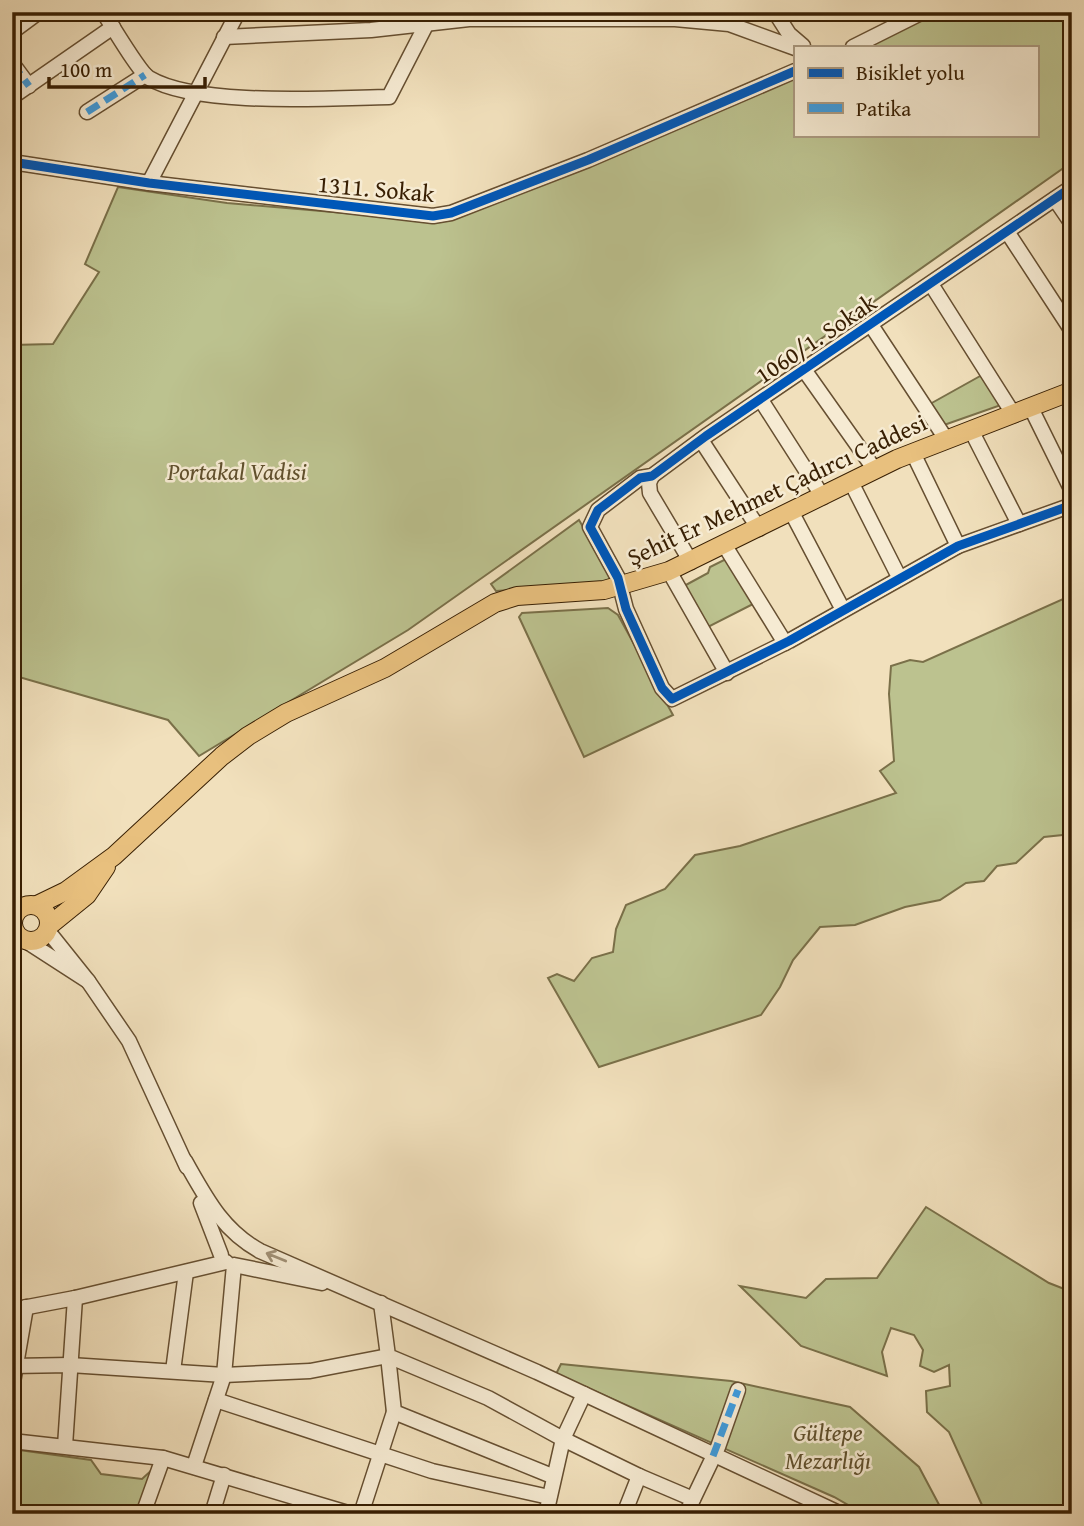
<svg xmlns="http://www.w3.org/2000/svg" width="1084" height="1526" viewBox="0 0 1084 1526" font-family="'Gentium Book Plus',serif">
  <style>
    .green { fill: #bcc28f; stroke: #7a7049; stroke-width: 2 }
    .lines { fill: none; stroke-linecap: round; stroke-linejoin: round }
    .minor-casing { stroke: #664f31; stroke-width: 17 }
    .major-casing { stroke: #381f03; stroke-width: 20 }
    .minor { stroke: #f6ebd3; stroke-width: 14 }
    .major { stroke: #e8c07e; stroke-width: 18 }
    .quiet { stroke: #3e9bdd; stroke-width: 7; stroke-dasharray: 14 7; stroke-linecap: butt }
    .cycleway-casing { stroke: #f6ebd3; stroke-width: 13 }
    .cycleway { stroke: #0057b8; stroke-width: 9 }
    .oneway { stroke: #a08f75 }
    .labels { text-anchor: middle; stroke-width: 5; stroke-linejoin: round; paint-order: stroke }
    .street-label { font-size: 24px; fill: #381f03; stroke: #f6ebd3 }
    .park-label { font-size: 24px; font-style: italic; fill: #60502d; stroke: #f6ebd3 }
  </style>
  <rect width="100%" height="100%" fill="#f1e0bc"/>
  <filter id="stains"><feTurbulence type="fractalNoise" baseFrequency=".00286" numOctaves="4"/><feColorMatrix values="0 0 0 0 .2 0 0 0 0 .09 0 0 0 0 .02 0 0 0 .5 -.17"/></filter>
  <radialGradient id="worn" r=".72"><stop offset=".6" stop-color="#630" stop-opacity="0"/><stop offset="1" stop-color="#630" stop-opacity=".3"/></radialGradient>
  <g class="green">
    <path d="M933,12H1072V162L408,630L199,756L168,720L12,675V345L53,344L99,272L85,264L118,187L227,203L438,221L795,70V135H1037V47H849Z"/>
    <path d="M982,375L1001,405L944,425L930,404Z"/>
    <path d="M579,520L613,578L605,584L496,591L491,584Z"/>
    <path d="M728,558L755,603L708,627L684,586L708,573L710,567Z"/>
    <path d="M1072,595V834L1044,837L1016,863L997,866L984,881L966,883L940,900L905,907L855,925L820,927L793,960L780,987L761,1015L599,1067L548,978L557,974L574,981L592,958L613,952L616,929L626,905L665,889L695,855L740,846L896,793L880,771L894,761L889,694L891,666L910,660L923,662Z"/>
    <path d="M608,608L618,615L673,715L584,757L519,617L522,613Z"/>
    <path d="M926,1207L1049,1283L1072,1292V1514H986L949,1432L927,1412L926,1391L950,1386L949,1365L934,1372L920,1366L923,1350L914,1335L891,1328L882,1352L887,1376L801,1346L740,1286L806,1298L826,1279L877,1278Z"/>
    <path d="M561,1364L731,1381L850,1407L919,1467L944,1514H864L834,1497L556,1374Z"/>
    <path d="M12,1449L91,1460L101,1474L142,1479L154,1468L143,1514H12Z"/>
  </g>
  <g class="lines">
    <g class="minor-casing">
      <g id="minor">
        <path d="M103,12C112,25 139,72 149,78C197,107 331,98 389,97L427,23"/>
        <path d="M775,12L789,34L803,46"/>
        <path d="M12,32L39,12"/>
        <path d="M224,37L371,30L469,19H675L729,24L795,48"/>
        <path d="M853,47L923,12"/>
        <path d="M12,63L29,86"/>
        <path d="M12,97L113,27"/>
        <path d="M87,112L145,75"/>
        <path d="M12,162L149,183L433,216L451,213L588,160L795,71"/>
        <path d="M149,183L238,12"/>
        <path d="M1072,187L706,436L652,476L640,478L598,510L590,527L618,578L626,609L662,688L672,699L789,641L958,546L1072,505"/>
        <path d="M1055,199L1072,224"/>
        <path d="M1008,233L1072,331"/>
        <path d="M931,284L1014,415"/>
        <path d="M871,325L946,439"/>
        <path d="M805,371L875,470"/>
        <path d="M761,400L823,497"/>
        <path d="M1031,408L1072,491"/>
        <path d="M971,430L1019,524"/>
        <path d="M701,440L759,529"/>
        <path d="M913,453L958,546"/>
        <path d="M652,476L649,483L650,493L691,562"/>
        <path d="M851,482L899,577"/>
        <path d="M792,513L843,610"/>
        <path d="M725,546L785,643"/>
        <path d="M669,571L727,673"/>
        <path d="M23,939L88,981L48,931"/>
        <path d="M88,981L129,1041L187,1167"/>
        <path d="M185,1161C206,1198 222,1230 260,1251L537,1372L841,1514"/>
        <path d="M201,1203L221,1255"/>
        <path d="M381,1303L388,1356L488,1398L563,1439L584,1394"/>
        <path d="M12,1310L75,1298L226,1262"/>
        <path d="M12,1366L70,1365L224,1375L310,1371L388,1356L394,1412L552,1476"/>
        <path d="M173,1371L186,1272"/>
        <path d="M12,1388L26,1307"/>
        <path d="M216,1400L432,1471L549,1497"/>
        <path d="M12,1441L163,1458L351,1514"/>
        <path d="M65,1446L75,1298"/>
        <path d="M194,1466L224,1375L234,1265L322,1283"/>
        <path d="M639,1476L693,1499"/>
        <path d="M143,1514L163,1458"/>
        <path d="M212,1514L224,1475"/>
        <path d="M361,1514L394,1412"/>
        <path d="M546,1514L563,1439L639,1476L624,1514"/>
        <path d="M686,1514L718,1447L738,1390"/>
      </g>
    </g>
    <g class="major-casing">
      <g id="major">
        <circle cx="31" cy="923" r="18"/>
        <path d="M37,905L66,891L114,856L222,756L248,736L286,713L385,668L495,603L517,596L604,590L669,571L897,459L1072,391"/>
        <path d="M50,925L87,895L106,867"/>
      </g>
    </g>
    <use href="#minor" class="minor"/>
    <use href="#major" class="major"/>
    <g class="quiet">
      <path d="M12,63L29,86"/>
      <path d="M87,112L145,75"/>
      <path d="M713,1456L738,1390"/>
    </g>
    <g class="cycleway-casing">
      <g id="cycleway">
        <path d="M12,162L149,183L433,216L451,213L588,160L795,71"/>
        <path d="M1072,187L706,436L652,476L640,478L598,510L590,527L618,578L626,609L662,688L672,699L789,641L958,546L1072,505"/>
      </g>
    </g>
    <use href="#cycleway" class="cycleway"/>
  </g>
  <defs><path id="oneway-shaft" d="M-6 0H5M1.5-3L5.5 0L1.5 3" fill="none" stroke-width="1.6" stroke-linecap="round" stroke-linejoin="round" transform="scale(1.75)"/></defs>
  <use class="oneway" href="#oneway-shaft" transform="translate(276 1257) rotate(-158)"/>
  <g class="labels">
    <g class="street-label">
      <text transform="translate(376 189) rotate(5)" y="8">1311. Sokak</text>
      <text transform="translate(816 339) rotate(-34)" y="8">1060/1. Sokak</text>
      <text transform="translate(777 490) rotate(-25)" y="8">Şehit Er Mehmet Çadırcı Caddesi</text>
    </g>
    <g class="park-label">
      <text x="237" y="480">Portakal Vadisi</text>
      <text x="828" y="1441">Gültepe<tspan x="828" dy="28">Mezarlığı</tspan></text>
    </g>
  </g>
  <rect width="1084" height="1526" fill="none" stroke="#f1e0bc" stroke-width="42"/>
  <rect x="14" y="14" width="1056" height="1498" fill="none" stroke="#381f03" stroke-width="3.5"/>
  <rect x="21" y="21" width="1042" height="1484" fill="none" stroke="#381f03" stroke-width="2"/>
  <rect x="794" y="46" width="245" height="91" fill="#f6ebd3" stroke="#aa9980" stroke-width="2"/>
  <rect x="808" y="68" width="35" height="10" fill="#0057b8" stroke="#aa9980" stroke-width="2"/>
  <text x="856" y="80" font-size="21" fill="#381f03">Bisiklet yolu</text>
  <rect x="808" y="103" width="35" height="10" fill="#3e9bdd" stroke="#aa9980" stroke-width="2"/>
  <text x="856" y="116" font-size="21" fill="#381f03">Patika</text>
  <path d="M49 77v10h156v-10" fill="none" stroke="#381f03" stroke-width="3.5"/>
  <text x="60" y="77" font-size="21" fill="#381f03" stroke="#f6ebd3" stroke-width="5" paint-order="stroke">100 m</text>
  <rect width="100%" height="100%" filter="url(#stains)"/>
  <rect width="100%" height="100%" fill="url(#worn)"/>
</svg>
